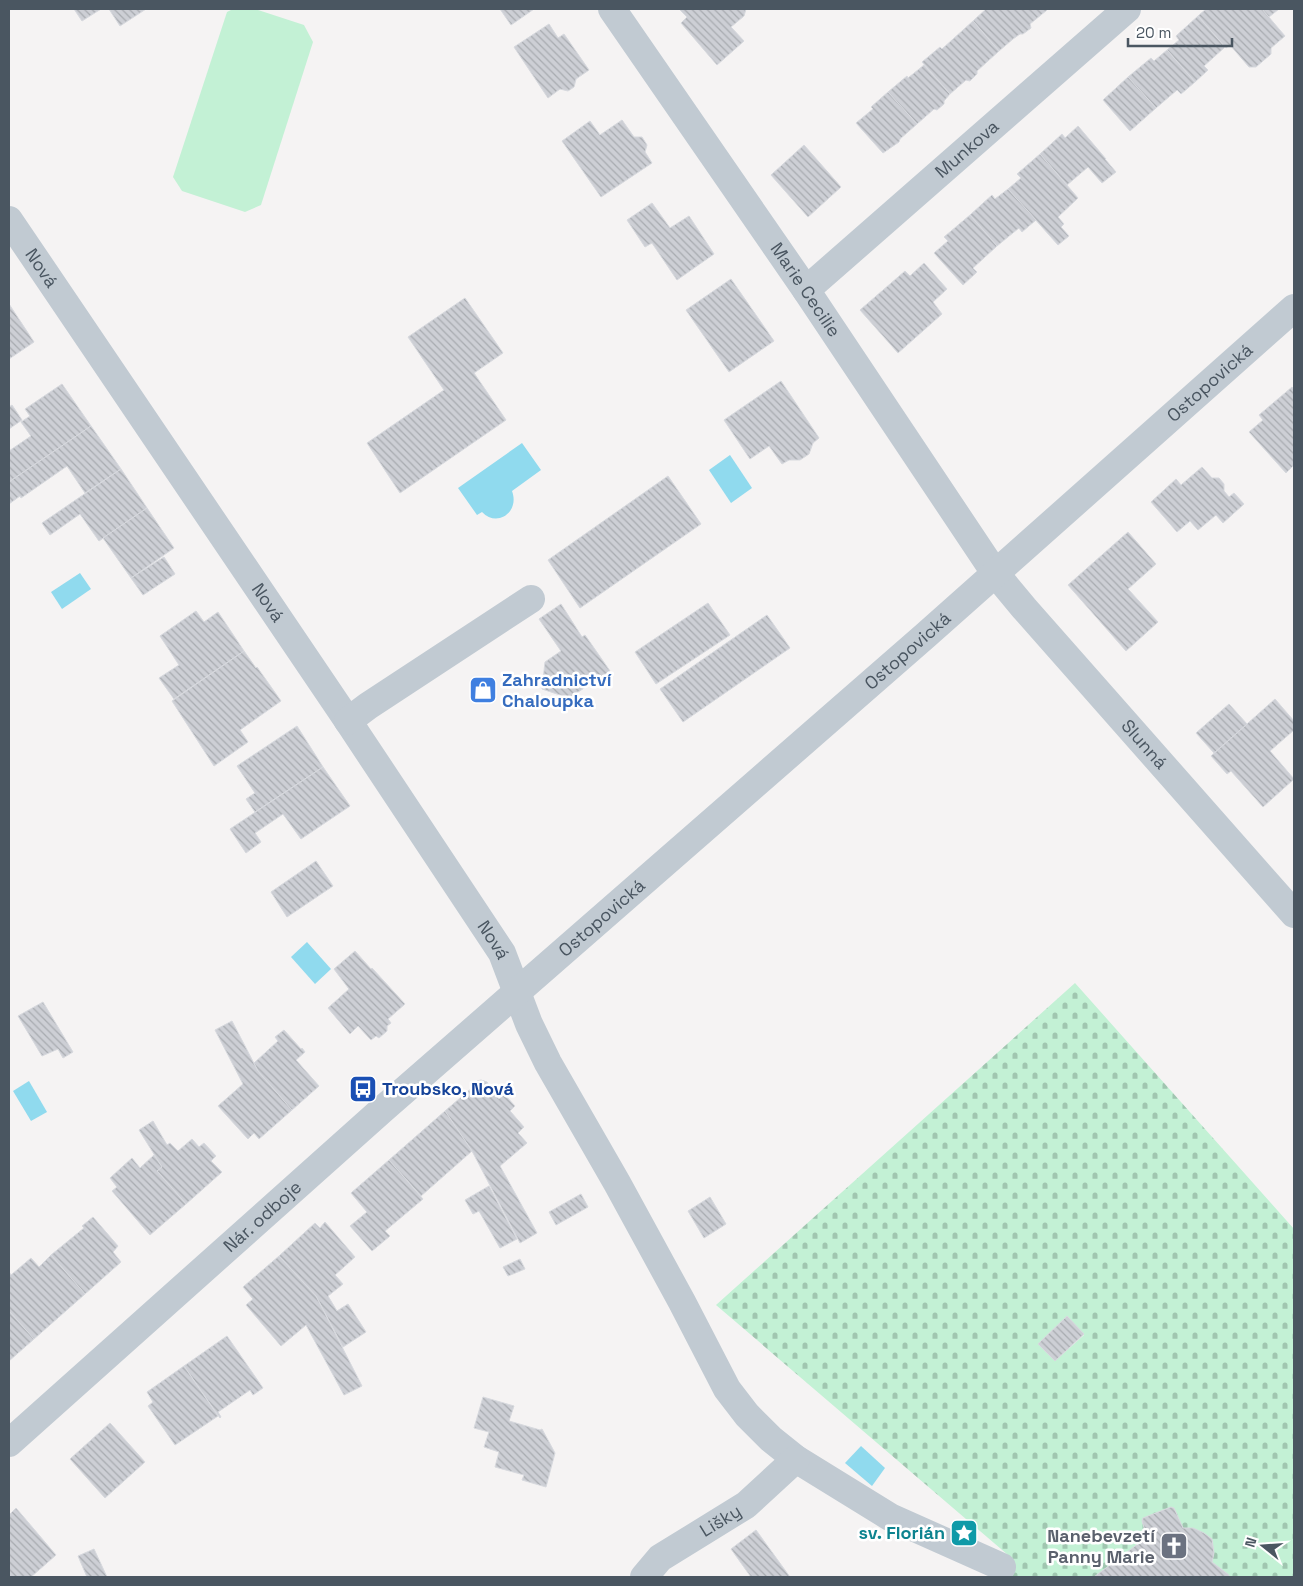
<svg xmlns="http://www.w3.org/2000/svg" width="1303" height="1586" viewBox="0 0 1303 1586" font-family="'Space Grotesk',sans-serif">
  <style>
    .cemetery { fill: url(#cemetery-stones); fill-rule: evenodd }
    .garden { fill: #c3f1d5 }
    .water { fill: #90daee }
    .building { fill: url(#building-back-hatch); stroke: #d7d9de }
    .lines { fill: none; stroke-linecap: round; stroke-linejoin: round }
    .minor { stroke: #c1cad2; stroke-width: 28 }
    .labels { text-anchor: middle; stroke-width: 5; stroke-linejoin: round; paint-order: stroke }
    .street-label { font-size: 18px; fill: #4a5661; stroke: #fff }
    .shop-label { font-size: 18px; font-weight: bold; fill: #366cbe; stroke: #fff; text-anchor: start }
    .transit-label { font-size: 18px; font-weight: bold; fill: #164399; stroke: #fff; text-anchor: start }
    .culture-label { font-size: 18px; font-weight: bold; fill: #0d838f; stroke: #fff; text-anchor: end }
    .worship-label { font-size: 18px; font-weight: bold; fill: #5b616d; stroke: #fff; text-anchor: end }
  </style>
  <defs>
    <pattern id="cemetery-stones" width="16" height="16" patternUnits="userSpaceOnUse" patternTransform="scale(1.25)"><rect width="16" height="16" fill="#c3f1d5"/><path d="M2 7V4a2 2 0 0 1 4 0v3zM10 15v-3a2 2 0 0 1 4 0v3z" fill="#a0c6b0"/></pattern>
    <pattern id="building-back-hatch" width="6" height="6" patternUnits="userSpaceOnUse" patternTransform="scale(1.25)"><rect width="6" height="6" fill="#cdcfd5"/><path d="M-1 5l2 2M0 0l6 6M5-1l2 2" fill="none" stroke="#a8abb0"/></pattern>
  </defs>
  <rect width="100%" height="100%" fill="#f5f3f3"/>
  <path class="cemetery" d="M1075,983L1294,1229V1577H1229L1228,1575L1212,1562L1214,1553L1212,1539C1202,1532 1195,1529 1183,1528L1174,1508L1171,1507L1143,1518L1142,1521L1147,1537L1094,1577H995L1008,1555L716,1305ZM1067,1316L1084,1335L1055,1361L1038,1344Z"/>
  <path class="garden" d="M233,9H255L304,25L313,42L261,205L245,212L182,191L173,177L227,12Z"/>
  <g class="water">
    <path d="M522,443L541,470L512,491C520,512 497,528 482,512L477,515L458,488Z"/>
    <path d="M730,455L752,488L731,503L709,470Z"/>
    <path d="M80,573L91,589L62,609L51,592Z"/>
    <path d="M307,942L331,969L315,984L291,957Z"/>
    <path d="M29,1081L47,1112L31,1121L13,1091Z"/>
    <path d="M861,1446L885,1468L872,1486L845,1463Z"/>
  </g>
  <g class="building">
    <path d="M74,9H101L82,21Z"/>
    <path d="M109,9H146L120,26Z"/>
    <path d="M500,9H534L511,25Z"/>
    <path d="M679,9H746L744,16L731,27L744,41L717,65L681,23L687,17Z"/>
    <path d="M986,9H1046L1047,10L1030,24L1031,28L1023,34H1020L1013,39L999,51L973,21Z"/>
    <path d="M1206,9H1262L1285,36L1271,48V54L1256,67H1249L1230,45L1226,48L1225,47L1198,16Z"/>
    <path d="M1262,9H1279L1269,17Z"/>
    <path d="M1198,16L1225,47L1204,66L1208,70L1195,82L1167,50L1179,40L1176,36Z"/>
    <path d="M973,21L999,51L977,71V74L970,81L966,80L950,94L922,62L940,47L942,49Z"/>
    <path d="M549,24L558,38L564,34L589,70L576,79L574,87L568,91L560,89L548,98L514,47Z"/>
    <path d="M1167,50L1195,82L1181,94L1177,90L1156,108L1128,77L1151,58L1154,61Z"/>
    <path d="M924,65L950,94L944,101V104L937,110L934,109L917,124L888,92L907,76L908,78Z"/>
    <path d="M1128,77L1156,108L1130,131L1103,100Z"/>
    <path d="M888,92L917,124L900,139L899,142L883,153L856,123L873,109L871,107Z"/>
    <path d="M622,120L634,137H642L647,145L645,152L652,163L601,197L562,141L590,121L600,135Z"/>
    <path d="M1078,126L1106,159H1105L1116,172L1102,183L1088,167L1067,185L1040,154L1062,134L1065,138Z"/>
    <path d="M804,145L841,187L808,217L771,175Z"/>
    <path d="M1040,154L1078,198L1058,217L1064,224L1061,227L1069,236L1058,245L1008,189L1021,178L1017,174Z"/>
    <path d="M1008,189L1036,220L1022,232L1019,228L997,246L970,215L992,195L995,199Z"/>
    <path d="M652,203L670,228L689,216L714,254L677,280L652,243L645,247L627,220Z"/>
    <path d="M970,215L997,246L973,268L977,272L963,285L934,253L948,241L944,237Z"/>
    <path d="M924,263L947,289L933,302L942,314L898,353L860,310L905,271L910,276Z"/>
    <path d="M731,279L774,341L729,372L686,310Z"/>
    <path d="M465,298L503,353L474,373L506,420L400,493L367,443L444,390L408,337Z"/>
    <path d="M9,304L34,342L9,359Z"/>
    <path d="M781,381L819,438L813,443L809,454L800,460H789L782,464L769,446L750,459L724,420Z"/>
    <path d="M62,384L91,426L9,482V451L31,436L21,422L30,416L25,409Z"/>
    <path d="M1292,387L1294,390V465L1286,473L1249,432L1263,420L1259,415Z"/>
    <path d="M12,405L22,420L9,429V407Z"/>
    <path d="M91,426L121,469L85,493L67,466L21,498L20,496L9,504V482Z"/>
    <path d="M1202,467L1212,478H1219L1224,484V491L1229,497L1234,493L1244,504L1223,523L1216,515L1198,530L1190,521L1177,532L1151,502L1176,479L1181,485Z"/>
    <path d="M121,469L147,508L99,541L80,514L50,535L42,523Z"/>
    <path d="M668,476L701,524L580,608L548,560Z"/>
    <path d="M147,508L174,548L131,578L103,538Z"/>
    <path d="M1128,532L1156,564L1128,589L1158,622L1126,651L1068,585Z"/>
    <path d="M164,557L175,574L143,595L131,578Z"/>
    <path d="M708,603L730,635L656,684L635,652Z"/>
    <path d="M561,604L582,637L585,635L610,671L569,698L542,689L545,662L561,651L539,619Z"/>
    <path d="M196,611L204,622L218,612L244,651L174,699L159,678L179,665L160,636Z"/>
    <path d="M767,615L790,648L683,722L660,689Z"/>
    <path d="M244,651L256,668L257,667L281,701L240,730L248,742L214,766L172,701Z"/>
    <path d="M1275,699L1294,721V730L1270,751L1294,779L1263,807L1231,771L1227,774L1211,756Z"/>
    <path d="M1229,704L1247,724L1214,753L1196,733Z"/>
    <path d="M297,726L323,767L255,812L246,799L255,793L237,766Z"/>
    <path d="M323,767L350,806L301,839L283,814L255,833L261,842L246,853L230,829Z"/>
    <path d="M316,861L333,886L287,917L271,892Z"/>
    <path d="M355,951L371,969L372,968L405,1004L388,1019L391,1023L387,1026V1031L379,1038L376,1036L371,1040L358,1026L350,1034L328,1008L349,989L334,969Z"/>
    <path d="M43,1002L73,1052L63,1058L58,1049L42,1056L18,1016Z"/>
    <path d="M232,1021L258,1071L292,1110L259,1139L254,1133L248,1139L218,1106L243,1084L215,1030Z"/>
    <path d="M284,1030L301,1049L302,1048L305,1052L296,1060L319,1086L292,1110L258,1071L254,1063L278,1041L275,1037Z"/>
    <path d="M481,1080L487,1082L499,1099L504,1094L515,1106L510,1111L524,1127L518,1133L527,1143L500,1166L537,1233L520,1243L472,1151L445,1111L474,1086L477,1081Z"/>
    <path d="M445,1111L472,1151L421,1196L389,1160Z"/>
    <path d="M153,1121L167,1145L170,1143L178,1151L192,1139L199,1147L204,1143L216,1156L211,1161L222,1172L186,1204L157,1171L162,1167L139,1130Z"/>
    <path d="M154,1155L162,1167L157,1171L186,1204L150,1235L112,1191L117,1187L110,1178L132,1158L140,1168Z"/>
    <path d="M389,1160L423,1199L385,1231L390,1236L372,1251L350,1226L367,1212L351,1193Z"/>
    <path d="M489,1186L517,1239L500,1248L479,1211L473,1214L465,1200Z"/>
    <path d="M581,1194L588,1207L556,1225L549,1212Z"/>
    <path d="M710,1197L726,1224L704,1238L688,1211Z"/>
    <path d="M93,1217L118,1246L113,1252L121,1262L85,1294L51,1255L84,1228L82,1226Z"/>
    <path d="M325,1222L355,1257L335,1275L343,1284L328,1296L337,1311L348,1304L366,1332L343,1347L316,1296L279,1256L315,1223L320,1228Z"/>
    <path d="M51,1255L85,1294L34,1339L9,1311V1272L11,1275L31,1258L39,1267Z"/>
    <path d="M279,1256L316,1296L362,1386L344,1395L306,1325L281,1346L246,1305L253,1299L243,1287Z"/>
    <path d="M520,1259L525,1269L508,1276L503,1267Z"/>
    <path d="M9,1311L34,1339L9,1361Z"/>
    <path d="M1067,1316L1084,1334L1055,1361L1038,1344Z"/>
    <path d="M227,1336L263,1388L253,1395L250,1390L218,1412L221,1417L220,1418L184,1366Z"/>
    <path d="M184,1366L218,1416L175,1445L148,1406L153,1402L147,1392Z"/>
    <path d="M483,1397L514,1406L509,1421L540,1430L542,1429L555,1453L546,1487L522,1480L524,1475L495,1467L499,1452L484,1447L489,1432L474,1428Z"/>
    <path d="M110,1423L145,1462L105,1498L70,1459Z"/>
    <path d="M1171,1507L1174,1508L1183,1528H1193L1204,1533L1212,1539L1214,1553L1212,1562L1229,1575V1577H1094L1147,1537L1142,1521L1143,1518Z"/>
    <path d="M16,1508L56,1555L31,1577H9V1515Z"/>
    <path d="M756,1530L790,1577H751L731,1549Z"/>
    <path d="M94,1549L107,1577H87L78,1556Z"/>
  </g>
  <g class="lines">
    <g class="minor">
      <path id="s1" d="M612,9L806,290L995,573L1024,608L1294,914"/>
      <path id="s2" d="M9,220L348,721L502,953L529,1024L548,1063L617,1183L682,1302L727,1389L747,1415L771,1439L796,1459L890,1517L1002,1567"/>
      <path id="s3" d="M806,290L1127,9"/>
      <path d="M348,721L368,706L531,599"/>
      <path id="s4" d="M9,1443L383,1109L926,635L1294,308"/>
      <path id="s5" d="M644,1577L660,1558L746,1505L796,1459"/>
    </g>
  </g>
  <defs>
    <g id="shop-square" transform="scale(1.4375)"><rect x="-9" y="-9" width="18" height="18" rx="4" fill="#3f7fe0" stroke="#fff"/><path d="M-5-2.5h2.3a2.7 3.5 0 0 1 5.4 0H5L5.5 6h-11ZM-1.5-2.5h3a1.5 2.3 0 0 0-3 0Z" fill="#fff"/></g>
    <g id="bus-square" transform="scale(1.4375)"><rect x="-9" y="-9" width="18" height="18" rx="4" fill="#1a4fb4" stroke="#fff"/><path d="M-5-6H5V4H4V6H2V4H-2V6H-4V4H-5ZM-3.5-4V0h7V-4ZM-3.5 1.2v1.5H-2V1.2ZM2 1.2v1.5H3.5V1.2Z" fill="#fff"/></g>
    <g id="sight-square" transform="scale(1.4375)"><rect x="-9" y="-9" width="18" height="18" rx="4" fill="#0f9aa8" stroke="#fff"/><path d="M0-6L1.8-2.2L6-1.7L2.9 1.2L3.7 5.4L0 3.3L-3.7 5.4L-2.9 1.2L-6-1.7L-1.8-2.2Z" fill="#fff"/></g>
    <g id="church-square" transform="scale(1.4375)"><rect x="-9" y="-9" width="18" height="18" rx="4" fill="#6b7280" stroke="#fff"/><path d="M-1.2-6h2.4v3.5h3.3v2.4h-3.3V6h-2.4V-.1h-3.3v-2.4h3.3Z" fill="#fff"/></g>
  </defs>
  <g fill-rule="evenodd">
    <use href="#shop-square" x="483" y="690"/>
    <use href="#bus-square" x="363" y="1089"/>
    <use href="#sight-square" x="964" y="1533"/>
    <use href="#church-square" x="1174" y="1546"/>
  </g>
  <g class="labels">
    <g class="street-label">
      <text dy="6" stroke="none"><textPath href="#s3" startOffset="214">Munkova</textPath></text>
      <text dy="6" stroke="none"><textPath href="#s2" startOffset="58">Nová</textPath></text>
      <text dy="6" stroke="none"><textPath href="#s1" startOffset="341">Marie Cecilie</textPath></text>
      <text dy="6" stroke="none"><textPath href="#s4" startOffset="1602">Ostopovická</textPath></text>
      <text dy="6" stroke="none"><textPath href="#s2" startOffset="462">Nová</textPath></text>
      <text dy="6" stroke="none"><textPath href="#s4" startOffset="1198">Ostopovická</textPath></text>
      <text dy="6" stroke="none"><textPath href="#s1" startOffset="909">Slunná</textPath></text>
      <text dy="6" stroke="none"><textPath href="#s4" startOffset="792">Ostopovická</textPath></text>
      <text dy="6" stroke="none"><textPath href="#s2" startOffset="868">Nová</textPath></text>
      <text dy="6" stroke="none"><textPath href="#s4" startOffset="340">Nár. odboje</textPath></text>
      <text dy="6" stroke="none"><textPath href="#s5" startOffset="96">Lišky</textPath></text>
    </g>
    <g class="shop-label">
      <text x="502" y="686">Zahradnictví<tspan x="502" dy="21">Chaloupka</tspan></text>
    </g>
    <g class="transit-label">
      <text x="382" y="1095">Troubsko, Nová</text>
    </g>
    <g class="culture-label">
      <text x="945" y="1539">sv. Florián</text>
    </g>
    <g class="worship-label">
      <text x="1155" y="1542">Nanebevzetí<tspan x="1155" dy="21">Panny Marie</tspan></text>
    </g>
  </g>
  <rect width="1303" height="1586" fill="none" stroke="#4a5661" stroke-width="20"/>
  <g transform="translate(1263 1546) rotate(287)" stroke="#ffffff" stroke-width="4" paint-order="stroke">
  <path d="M0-4L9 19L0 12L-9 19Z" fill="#4a5661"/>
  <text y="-8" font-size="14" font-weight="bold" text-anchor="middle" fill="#4a5661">N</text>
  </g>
  <path d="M1128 38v8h104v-8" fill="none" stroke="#4a5661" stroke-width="2.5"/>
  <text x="1136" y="38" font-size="15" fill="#4a5661" stroke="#ffffff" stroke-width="4" paint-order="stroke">20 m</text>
</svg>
